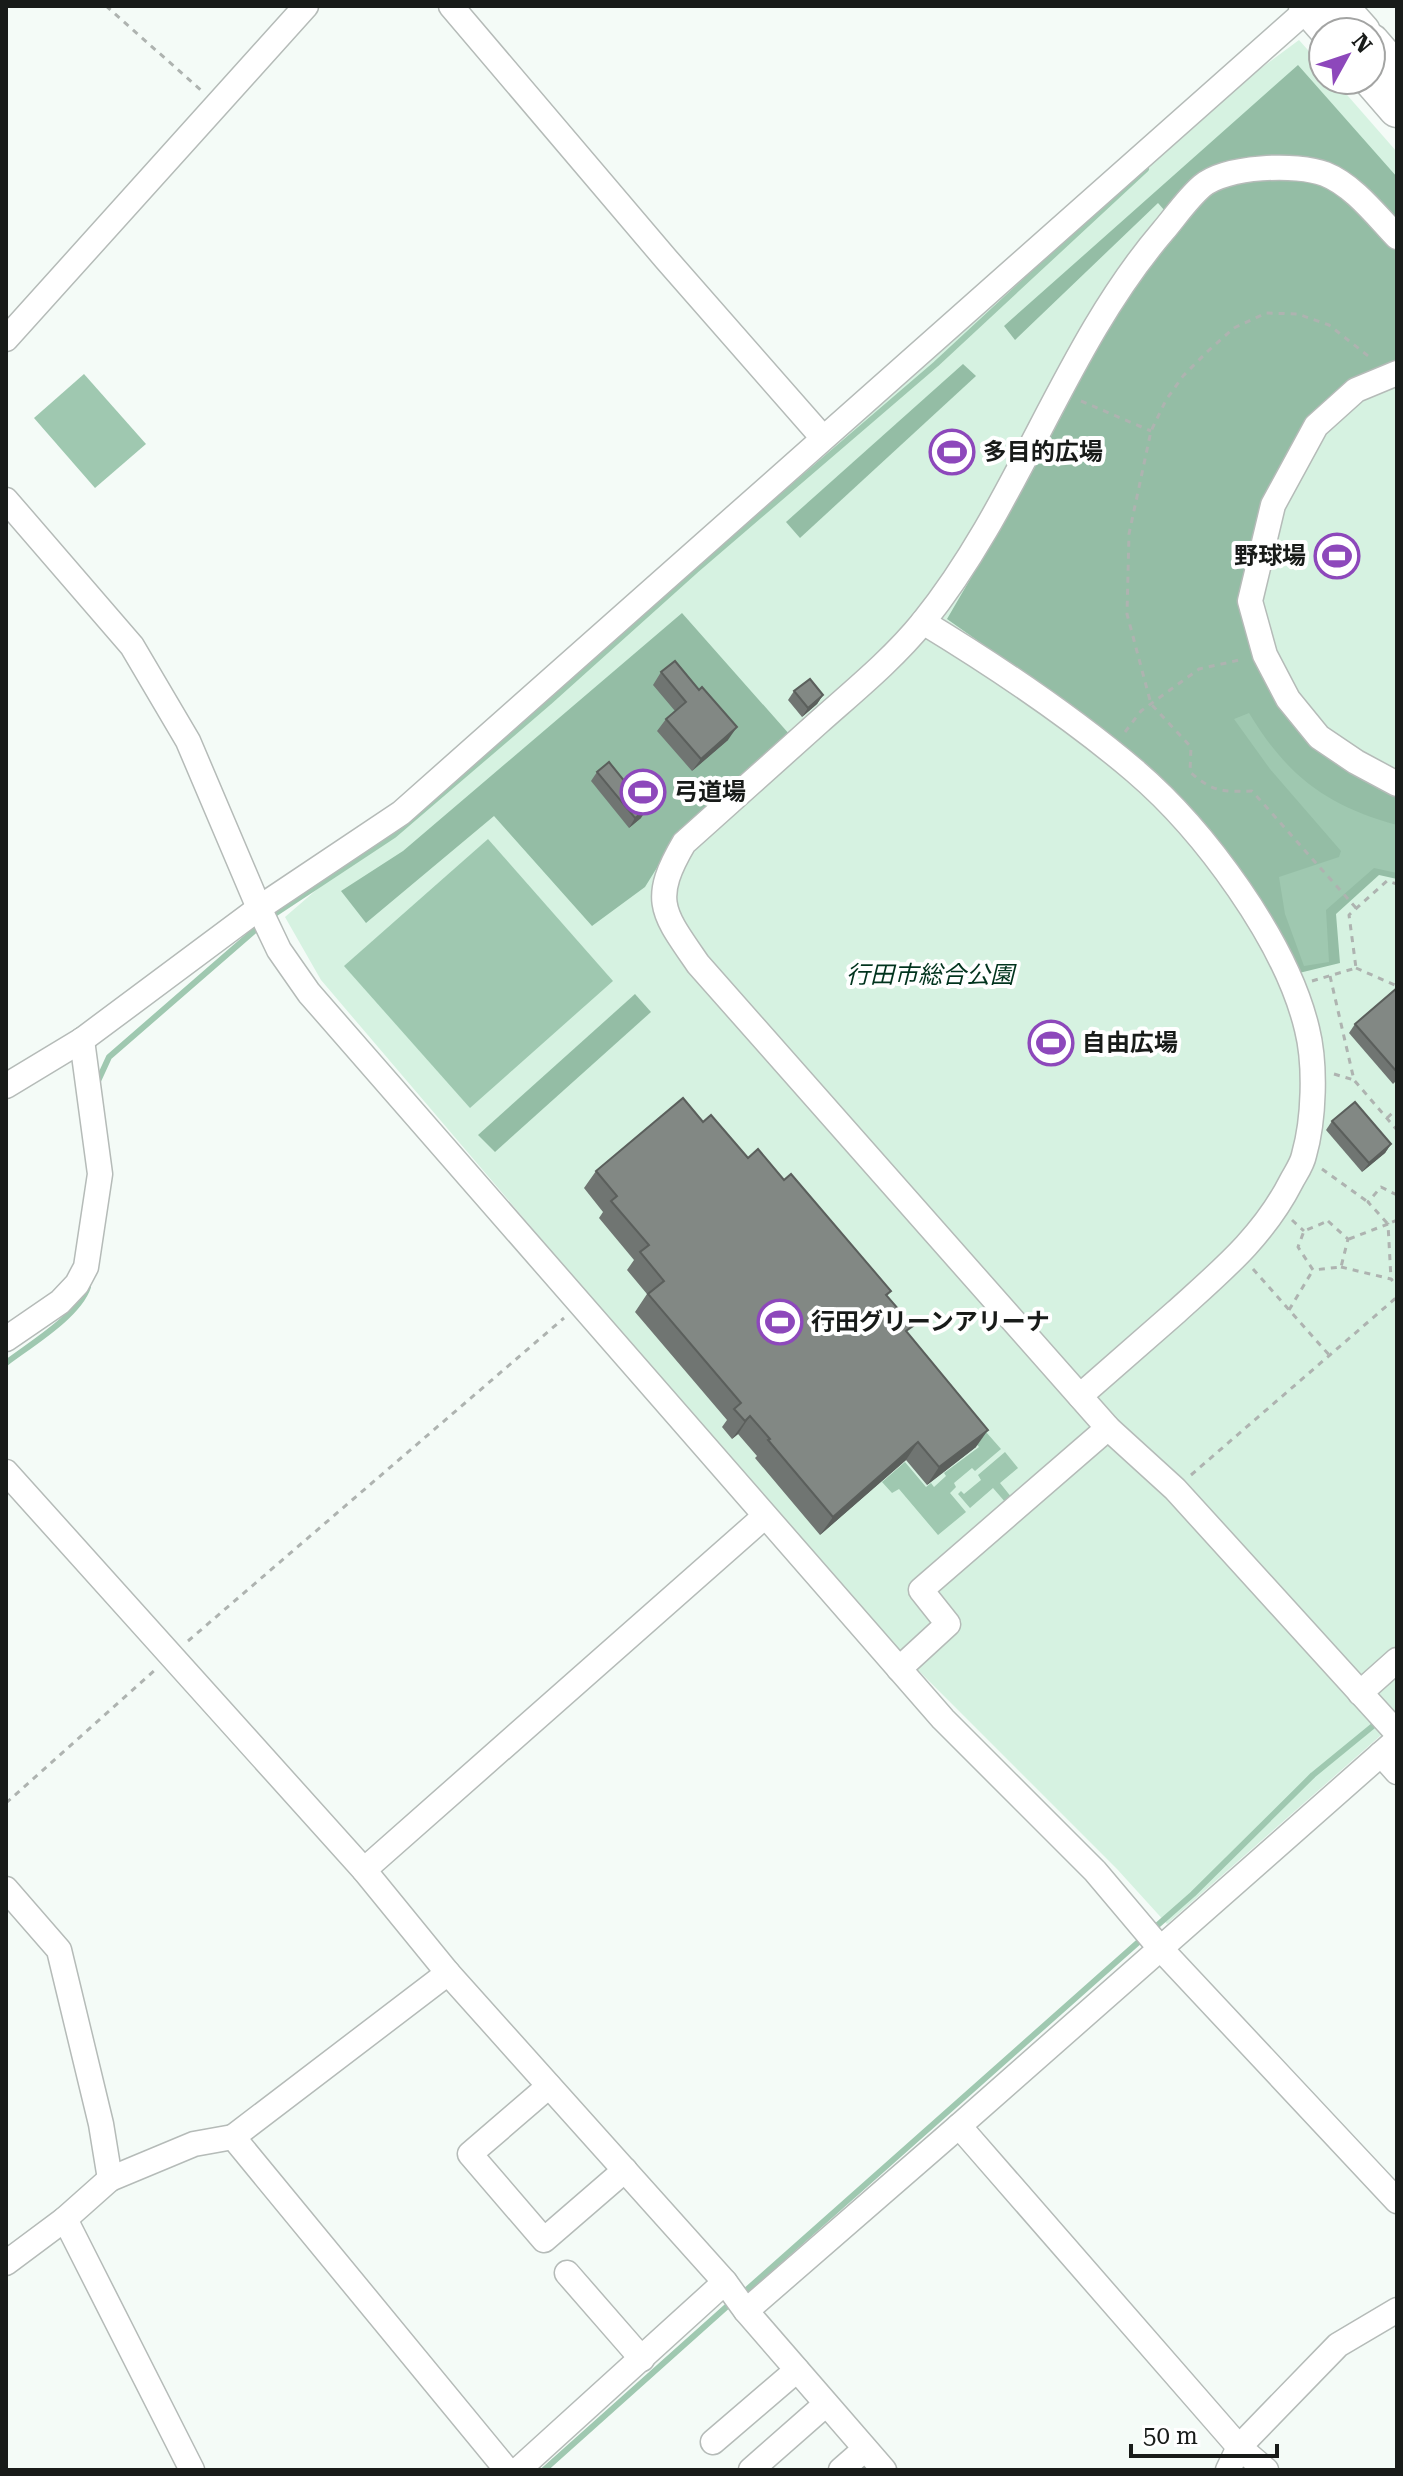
<svg xmlns="http://www.w3.org/2000/svg" width="1403" height="2476" viewBox="0 0 1403 2476" font-family="'Roboto Serif','Noto Sans JP',serif">
  <style>
    .green { fill: #d6f2e1 }
    .forest { fill: #94bda5 }
    .water { fill: #9fc8b0 }
    .lines { fill: none; stroke-linecap: round; stroke-linejoin: round }
    .stream { stroke: #9fc8b0; stroke-width: 6 }
    .minor-casing { stroke: #b5bbb8; stroke-width: 27 }
    .highway-casing { stroke: #b5bbb8; stroke-width: 39 }
    .path { stroke: #aeb3b0; stroke-width: 3; stroke-dasharray: 6 6; stroke-linecap: butt }
    .minor { stroke: #fff; stroke-width: 24 }
    .highway { stroke: #fff; stroke-width: 36 }
    .wall { fill: #707572 }
    .shaded-wall { fill: #5b5f5c }
    .building { fill: #828884; stroke: #5b5f5c; stroke-width: 2 }
    .labels { text-anchor: middle; stroke-width: 8; stroke-linejoin: round; paint-order: stroke }
    .poi-label { font-size: 24px; font-weight: bold; fill: #181b19; stroke: #fff; text-anchor: start }
    .park-label { font-size: 24px; font-style: italic; fill: #00331d; stroke: #fff }
  </style>
  <rect width="100%" height="100%" fill="#f4fbf7"/>
  <path class="green" d="M1299,40L1323,67V80H1334L1397,152V1721L1167,1924L1117,1869L909,1661L772,1510L321,980L285,917L1056,250L1237,86Z"/>
  <g class="forest">
    <path d="M1298,65L1397,177V365L1312,422L1244,600L1283,701L1397,788V879L1379,875L1336,914L1340,963L1299,973L1267,914L1057,697L947,619L1029,478L1072,396L1097,341L1126,296L1179,227L1158,203L1015,340L1004,326Z"/>
    <path d="M963,364L976,376L800,538L786,522Z"/>
    <path d="M682,613L790,735L676,837L645,887L592,926L494,816L366,923L341,891L403,851Z"/>
    <path d="M635,994L651,1012L495,1152L478,1135Z"/>
  </g>
  <g class="water">
    <path d="M84,374L146,444L95,488L34,418Z"/>
    <path d="M1249,713C1287,776 1327,806 1397,825V873L1374,868L1326,910L1329,962L1304,966L1285,914L1279,877L1339,857L1341,851L1270,769L1234,719Z"/>
    <path d="M488,839L613,981L470,1108L344,966Z"/>
    <path d="M957,1399L1001,1449L975,1471L972,1468L954,1483L956,1487L950,1493L966,1512L938,1535L899,1489L892,1493L882,1482L905,1462L926,1487L931,1483L934,1487L946,1476L944,1473L979,1447L950,1413Z"/>
    <path d="M1005,1452L1018,1468L1000,1483L1012,1498L1006,1503L993,1488L970,1508L958,1494L961,1491L964,1494L981,1480L978,1475Z"/>
  </g>
  <g class="lines">
    <g class="stream">
      <path d="M270,917L394,835L549,702L696,570L936,364L1146,169"/>
      <path d="M98,1081L109,1057L262,924"/>
      <path d="M6,1363C31,1344 78,1316 88,1287"/>
      <path d="M1152,1930L1193,1894L1313,1775L1379,1721"/>
      <path d="M742,2294L1143,1938"/>
      <path d="M544,2470L733,2301"/>
    </g>
    <g class="minor-casing">
      <g id="minor">
        <path d="M451,6L666,259L823,438"/>
        <path d="M1397,237C1376,215 1353,185 1325,174C1297,163 1225,166 1202,186C1187,199 1175,217 1163,231C1063,348 1020,502 923,622C893,659 855,690 819,722C774,762 729,803 684,843C650,901 663,913 698,964L1108,1428L1175,1489L1397,1733"/>
        <path d="M6,339L306,6"/>
        <path d="M1397,373L1356,390L1316,426L1273,505L1250,601L1265,655L1288,699L1319,737L1356,762L1397,784"/>
        <path d="M6,500L132,646L188,741L259,908L279,950L309,993L943,1719L1095,1871L1160,1948L1397,2201"/>
        <path d="M923,622C997,667 1069,715 1135,771C1204,830 1286,941 1307,1029C1316,1065 1314,1120 1304,1155C1302,1165 1295,1174 1291,1182C1263,1237 1220,1272 1176,1312C1144,1340 1112,1368 1080,1396"/>
        <path d="M6,1086L82,1040L259,908L401,813L1309,8"/>
        <path d="M6,1339L60,1302L77,1284L86,1267L100,1174L82,1040"/>
        <path d="M6,1472L364,1870"/>
        <path d="M765,1516L364,1870L448,1973L725,2282L746,2311L884,2470"/>
        <path d="M899,1669L948,1624L921,1590L1108,1428"/>
        <path d="M1360,1693L1397,1660"/>
        <path d="M1381,1754L1397,1772"/>
        <path d="M6,1889L59,1950L101,2124L110,2179"/>
        <path d="M549,2086L470,2154L544,2240L625,2170"/>
        <path d="M959,2126L1239,2447L1266,2470"/>
        <path d="M233,2137L448,1973"/>
        <path d="M65,2219L192,2470"/>
        <path d="M6,2263L65,2219L110,2179L194,2144L233,2137L507,2470"/>
        <path d="M567,2273L642,2359"/>
        <path d="M746,2311L959,2126L1397,1740"/>
        <path d="M713,2442L797,2370"/>
        <path d="M518,2470L725,2282"/>
        <path d="M751,2470L826,2404"/>
        <path d="M841,2470L865,2449"/>
        <path d="M1228,2470L1239,2447L1338,2345L1397,2310"/>
      </g>
    </g>
    <g class="highway-casing">
      <g id="highway">
        <path d="M1307,6L1330,32"/>
        <path d="M1339,6L1362,32"/>
        <path d="M1371,42L1397,72"/>
        <path d="M1371,79L1397,109"/>
      </g>
    </g>
    <g class="path">
      <path d="M106,6L202,91"/>
      <path d="M1081,401L1151,431"/>
      <path d="M1125,732L1141,711L1199,669L1244,659"/>
      <path d="M1356,908L1252,791C1222,792 1213,792 1190,772L1191,747L1151,704L1127,614L1129,534L1151,431L1166,400L1183,376L1208,351L1234,328L1266,313L1298,314L1329,325L1372,359"/>
      <path d="M1356,968L1397,986"/>
      <path d="M1330,976L1354,1080L1397,1130"/>
      <path d="M1312,981L1356,968L1349,915L1387,881L1397,884"/>
      <path d="M1334,1074L1354,1080"/>
      <path d="M1387,1118L1397,1109"/>
      <path d="M1322,1169L1368,1202"/>
      <path d="M1397,1195L1381,1187L1368,1202L1388,1224L1397,1220"/>
      <path d="M1292,1220L1304,1231"/>
      <path d="M1328,1221L1348,1239L1341,1267L1313,1270L1298,1247L1304,1231Z"/>
      <path d="M1349,1239L1388,1224L1391,1279"/>
      <path d="M1341,1267L1391,1279L1397,1286"/>
      <path d="M1253,1269L1330,1356"/>
      <path d="M1289,1310L1313,1270"/>
      <path d="M1191,1475L1397,1297"/>
      <path d="M188,1641L564,1318"/>
      <path d="M6,1803L155,1670"/>
    </g>
    <use href="#minor" class="minor"/>
    <use href="#highway" class="highway"/>
  </g>
  <g class="wall">
    <path d="M661,672L728,740L692,771L657,731L666,719L675,711L653,685Z"/>
    <path d="M794,691L823,695L817,704L802,717L788,700Z"/>
    <path d="M597,772L641,818L629,828L591,781Z"/>
    <path d="M1397,988V1080L1393,1084L1349,1033L1355,1024Z"/>
    <path d="M1332,1121L1391,1144L1385,1153L1362,1172L1326,1130Z"/>
    <path d="M703,1122L748,1158L784,1180L891,1291L887,1296L908,1333L976,1447L927,1485L906,1460L820,1535L755,1458L757,1456L738,1434L732,1439L722,1427L727,1420L635,1312L647,1294L627,1270L634,1260L599,1218L603,1212L584,1188L596,1171Z"/>
  </g>
  <g class="shaded-wall">
    <path d="M823,695L817,704L802,717L808,708Z"/>
    <path d="M737,727L728,740L692,771L701,759Z"/>
    <path d="M647,809L641,818L629,828L635,818Z"/>
    <path d="M1391,1144L1385,1153L1362,1172L1369,1163Z"/>
    <path d="M750,1416L738,1434L732,1439L745,1421Z"/>
    <path d="M988,1430L976,1447L927,1485L939,1467Z"/>
    <path d="M918,1442L906,1460L820,1535L833,1517Z"/>
  </g>
  <g class="building">
    <path d="M675,661L699,690L702,687L737,727L701,759L666,719L686,702L661,672Z"/>
    <path d="M810,679L823,695L808,708L794,691Z"/>
    <path d="M609,762L647,809L635,818L597,772Z"/>
    <path d="M1397,988V1072L1355,1024Z"/>
    <path d="M683,1098L703,1122L711,1115L748,1158L758,1149L784,1180L791,1174L891,1291L886,1295L913,1326L906,1331L988,1430L939,1467L918,1442L833,1517L768,1440L770,1439L750,1416L745,1421L734,1409L741,1403L648,1294L664,1281L640,1252L649,1245L611,1201L617,1196L596,1171Z"/>
    <path d="M1355,1102L1391,1144L1369,1163L1332,1121Z"/>
  </g>
  <defs>
    <g id="stadium-ring" transform="scale(2.3)"><circle r="9.5" fill="#fff" stroke="#8d48bb" stroke-width="1.5"/><path d="M0-5a6.5 5 0 1 0 0 10a6.5 5 0 1 0 0-10ZM-3.5-1.8h7v3.6h-7Z" fill="#8d48bb"/></g>
  </defs>
  <g fill-rule="evenodd">
    <use href="#stadium-ring" x="952" y="452"/>
    <use href="#stadium-ring" x="1337" y="556"/>
    <use href="#stadium-ring" x="643" y="792"/>
    <use href="#stadium-ring" x="1051" y="1043"/>
    <use href="#stadium-ring" x="780" y="1322"/>
  </g>
  <g class="labels">
    <g class="poi-label">
      <text x="983" y="460">多目的広場</text>
      <text x="1306" y="564" text-anchor="end">野球場</text>
      <text x="674" y="800">弓道場</text>
      <text x="1082" y="1051">自由広場</text>
      <text x="811" y="1330">行田グリーンアリーナ</text>
    </g>
    <g class="park-label">
      <text x="930" y="983">行田市総合公園</text>
    </g>
  </g>
  <rect width="1403" height="2476" fill="none" stroke="#181b19" stroke-width="16"/>
  <g transform="translate(1347 56) rotate(50)"><circle r="38" fill="#ffffff" stroke="#a3a4a3" stroke-width="2"/>
  <path d="M0-6L14 30L0 20L-14 30Z" fill="#8d48bb"/>
  <text y="-12" font-size="22" font-weight="bold" text-anchor="middle" fill="#181b19">N</text>
  </g>
  <path d="M1131 2444v12h146v-12" fill="none" stroke="#181b19" stroke-width="4"/>
  <text x="1143" y="2444" font-size="24" fill="#181b19" stroke="#ffffff" stroke-width="6" paint-order="stroke">50 m</text>
</svg>
